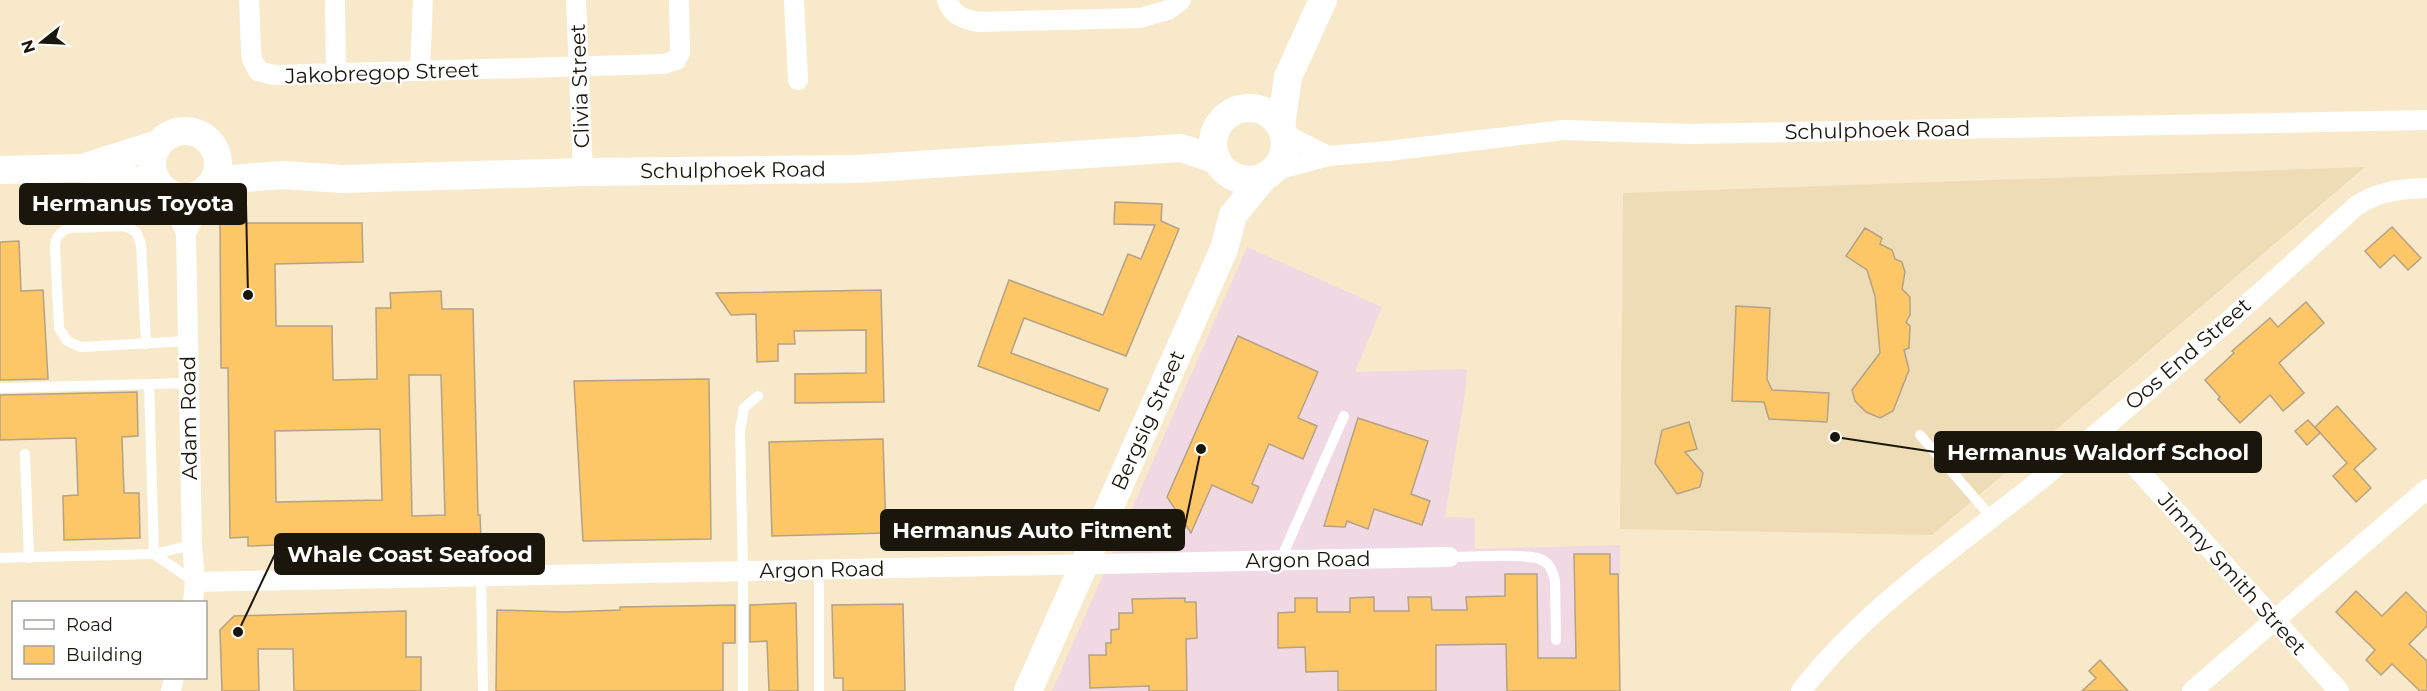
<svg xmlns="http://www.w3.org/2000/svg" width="2427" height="691" viewBox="0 0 2427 691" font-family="Montserrat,sans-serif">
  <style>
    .industrial { fill: #f1d9e4 }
    .built { fill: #eedcb6 }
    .building { fill: #fdc768; stroke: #b3a286; stroke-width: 1.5; fill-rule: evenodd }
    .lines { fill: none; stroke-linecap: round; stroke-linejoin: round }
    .lane { stroke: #fff; stroke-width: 10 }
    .street { stroke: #fff; stroke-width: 20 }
    .secondary { stroke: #fff; stroke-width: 28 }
    .labels { text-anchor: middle; stroke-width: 4.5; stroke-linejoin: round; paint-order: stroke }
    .street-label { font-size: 21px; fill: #1b160b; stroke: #fff }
    .leader { fill: none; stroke: #1b160b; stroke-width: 2 }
    .callout-dot { fill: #1b160b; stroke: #fff; stroke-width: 2 }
    .callout { fill: #1b160b; stroke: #1b160b; stroke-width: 2 }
    .callout-label { font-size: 22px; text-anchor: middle; font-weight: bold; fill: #fff }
  </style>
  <rect width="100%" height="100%" fill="#f8e9ca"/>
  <path class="industrial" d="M1247,247L1382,307L1355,372L1467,369L1466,387L1445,517L1475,518V549L1620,545L1619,691H1052Z"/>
  <path class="built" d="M2365,167L1932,535L1620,529L1623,193Z"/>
  <g class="building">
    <path d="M1115,202L1162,204L1161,221L1179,229L1126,356L1024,318L1011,353L1108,389L1099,411L978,366L1009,280L1103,315L1128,254L1141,259L1155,225L1114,224Z"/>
    <path d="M220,223H362L363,262L275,264L276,326H332L333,380L377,379L376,308H391L390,293L441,291L442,309H473L478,515H480L481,539L248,546V537L230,538L228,368H221ZM409,375H441L445,515L412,516ZM380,429L382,500L276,502L275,431Z"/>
    <path d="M2392,227L2421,258L2408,270L2394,255L2380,268L2365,251Z"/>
    <path d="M1865,228L1882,238L1880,244L1892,250L1895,259L1902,262L1905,272L1902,289L1910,297V315L1906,322L1910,326L1909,348L1904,350L1909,370L1893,411L1880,418L1866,412L1855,401L1852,390L1880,353L1875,296L1867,270L1846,256Z"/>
    <path d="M19,241L21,291L43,290L48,379L0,380V242Z"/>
    <path d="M881,290L884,402L795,403V374L866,373V330L794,331L795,344H778V361L757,362L756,314L731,315L716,293Z"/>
    <path d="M2306,302L2324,323L2279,363L2304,393L2283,411L2270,395L2240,423L2218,399L2220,397L2205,380L2234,353L2232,351L2270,318L2278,327Z"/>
    <path d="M1736,306L1770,308L1767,379L1772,390L1829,393L1827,422L1769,419L1764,402L1732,401Z"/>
    <path d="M1238,336L1318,372L1298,418L1317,426L1303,459L1269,444L1252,484L1259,487L1252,503L1212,485L1191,533L1167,497Z"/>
    <path d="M709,379L711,539L583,541L574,381Z"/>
    <path d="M137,392L138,436L122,437L124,493H139L140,538L64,540L63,496L78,495L76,438L0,440V395Z"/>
    <path d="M2337,406L2376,449L2354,469L2371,488L2356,502L2333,476L2347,463L2315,427Z"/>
    <path d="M1358,418L1428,441L1411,494L1430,501L1422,525L1374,509L1368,529L1347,521L1345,527L1324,526Z"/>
    <path d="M2308,420L2320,433L2307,445L2295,431Z"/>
    <path d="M1689,422L1697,449L1685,452L1703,473L1700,487L1677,494L1655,463L1662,430Z"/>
    <path d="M883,439L886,533L772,536L769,442Z"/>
    <path d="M1574,554H1610V574H1618L1620,691H1507L1506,644L1436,645V691H1338V671L1306,672L1305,647L1278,648V613L1295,612V598H1317V612H1350V598L1374,597V611H1409L1408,597H1431L1432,610H1467L1466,597L1505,596V574H1537L1538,658H1576Z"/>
    <path d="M2356,591L2382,616L2406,592L2427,613V626L2409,644L2427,661V691H2420L2392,664L2381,675L2366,660L2375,650L2336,612Z"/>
    <path d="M1185,598V602H1196L1197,638L1186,639L1187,691H1149V686L1090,688L1089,655H1106V643H1111V630L1119,629V613H1133L1132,599Z"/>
    <path d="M796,603L798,691H769L767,641L750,642V605Z"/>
    <path d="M903,604L905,691H843V678H834L832,605Z"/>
    <path d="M735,605V643H723V691H496L497,610L564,612L620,610V607Z"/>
    <path d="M406,611V657H421V691H294L293,649H258L259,691H222L220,630L234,616Z"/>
    <path d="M2100,660L2128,691H2082L2096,678L2089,671Z"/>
  </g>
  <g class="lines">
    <g class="lane">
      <path d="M146,344L141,244L136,232L125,226L69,228C60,232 55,237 55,247L59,328L67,341L81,347L188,341"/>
      <path d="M149,384L154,554"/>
      <path d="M0,388L189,383"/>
      <path d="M1920,435L1992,518"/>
      <path d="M25,454L29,558"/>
      <path d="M154,554L195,582"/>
      <path d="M1449,557C1467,557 1526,553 1540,559C1550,563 1553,572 1555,581L1556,640"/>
      <path d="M0,558L154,554L192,545"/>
      <path d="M1280,561L1344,416"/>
      <path d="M481,576L483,691"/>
      <path d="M743,691V571L740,430L744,408L758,396"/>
      <path d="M819,691V570"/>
    </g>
    <g class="street">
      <path d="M249,0L251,49L252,59L258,71L274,75L664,64L676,60L680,53L679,0"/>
      <path d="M335,0L336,74"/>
      <path d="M576,0L583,172"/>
      <path d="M794,0L798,80"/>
      <path d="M947,0C952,15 963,19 978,22L1140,18L1168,10L1181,0"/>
      <path d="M420,71L423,0"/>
      <path d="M1284,134L1328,156"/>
      <path id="s1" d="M1273,171L1328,156L1388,151L1564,130L1690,134L2427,120"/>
      <path d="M168,193L186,233L192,545L195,582L193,602"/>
      <path d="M186,233L207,190"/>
      <path d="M2102,430L2339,691"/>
      <path d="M195,582L1449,557"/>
      <path d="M171,691L174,678"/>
      <path d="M1801,691C1868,605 1961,544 2045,476C2151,390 2256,298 2356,206C2379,191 2400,189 2427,188"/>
      <path d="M2192,691L2427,489"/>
    </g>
    <g class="secondary">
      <circle cx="1249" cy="144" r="36"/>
      <path d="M1281,126L1288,77L1323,0"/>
      <circle cx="185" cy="164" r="33"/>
      <path d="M88,166L158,144"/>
      <path d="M0,170L80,168L122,177L161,188"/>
      <path id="s2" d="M212,184L233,179L283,175L341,179L583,172L857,169L1181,148L1217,160"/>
      <path id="s3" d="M1028,691L1224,249L1233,215L1264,177"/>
    </g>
  </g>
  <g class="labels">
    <g class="street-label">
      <text transform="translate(382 73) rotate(-2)" y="7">Jakobregop Street</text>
      <text transform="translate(580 86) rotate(-92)" y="7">Clivia Street</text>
      <text dy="7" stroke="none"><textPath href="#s1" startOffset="608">Schulphoek Road</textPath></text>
      <text dy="7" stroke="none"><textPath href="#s2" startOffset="522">Schulphoek Road</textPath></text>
      <text transform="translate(2188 354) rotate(-41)" y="7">Oos End Street</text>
      <text transform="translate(189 418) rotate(-91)" y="7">Adam Road</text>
      <text dy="7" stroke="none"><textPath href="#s3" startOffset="296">Bergsig Street</textPath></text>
      <text transform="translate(1308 560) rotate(-1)" y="7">Argon Road</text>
      <text transform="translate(822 570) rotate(-1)" y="7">Argon Road</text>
      <text transform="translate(2232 574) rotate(48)" y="7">Jimmy Smith Street</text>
    </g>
  </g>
  <path class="leader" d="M248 295L246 204M1835 437L1935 452M1201 449L1184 530M238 632L275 554"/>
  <g class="callout-dot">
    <circle cx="248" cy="295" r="6"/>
    <circle cx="1835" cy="437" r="6"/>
    <circle cx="1201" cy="449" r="6"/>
    <circle cx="238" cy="632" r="6"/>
  </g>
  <g class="callout">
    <rect x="20" y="184" width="226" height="40" rx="6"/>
    <rect x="1935" y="432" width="326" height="40" rx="6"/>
    <rect x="881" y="510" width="303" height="40" rx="6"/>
    <rect x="275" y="534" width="269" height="40" rx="6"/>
  </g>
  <g class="callout-label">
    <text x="133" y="211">Hermanus Toyota</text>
    <text x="2098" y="460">Hermanus Waldorf School</text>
    <text x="1032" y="538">Hermanus Auto Fitment</text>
    <text x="410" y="562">Whale Coast Seafood</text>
  </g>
  <rect x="12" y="601" width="195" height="78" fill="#ffffff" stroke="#a4a29d" stroke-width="1.5"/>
  <rect x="24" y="620" width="30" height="9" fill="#ffffff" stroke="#a4a29d" stroke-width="1.5"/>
  <text x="66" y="631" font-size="18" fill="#1b160b">Road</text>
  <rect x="24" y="646" width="30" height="18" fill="#fdc768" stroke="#a4a29d" stroke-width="1.5"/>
  <text x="66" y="661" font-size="18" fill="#1b160b">Building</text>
  <g transform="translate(42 42) rotate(252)" stroke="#ffffff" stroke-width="4.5" paint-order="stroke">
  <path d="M0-4.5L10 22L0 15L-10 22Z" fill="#1b160b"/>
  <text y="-9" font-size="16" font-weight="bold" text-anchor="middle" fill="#1b160b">N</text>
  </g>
</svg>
